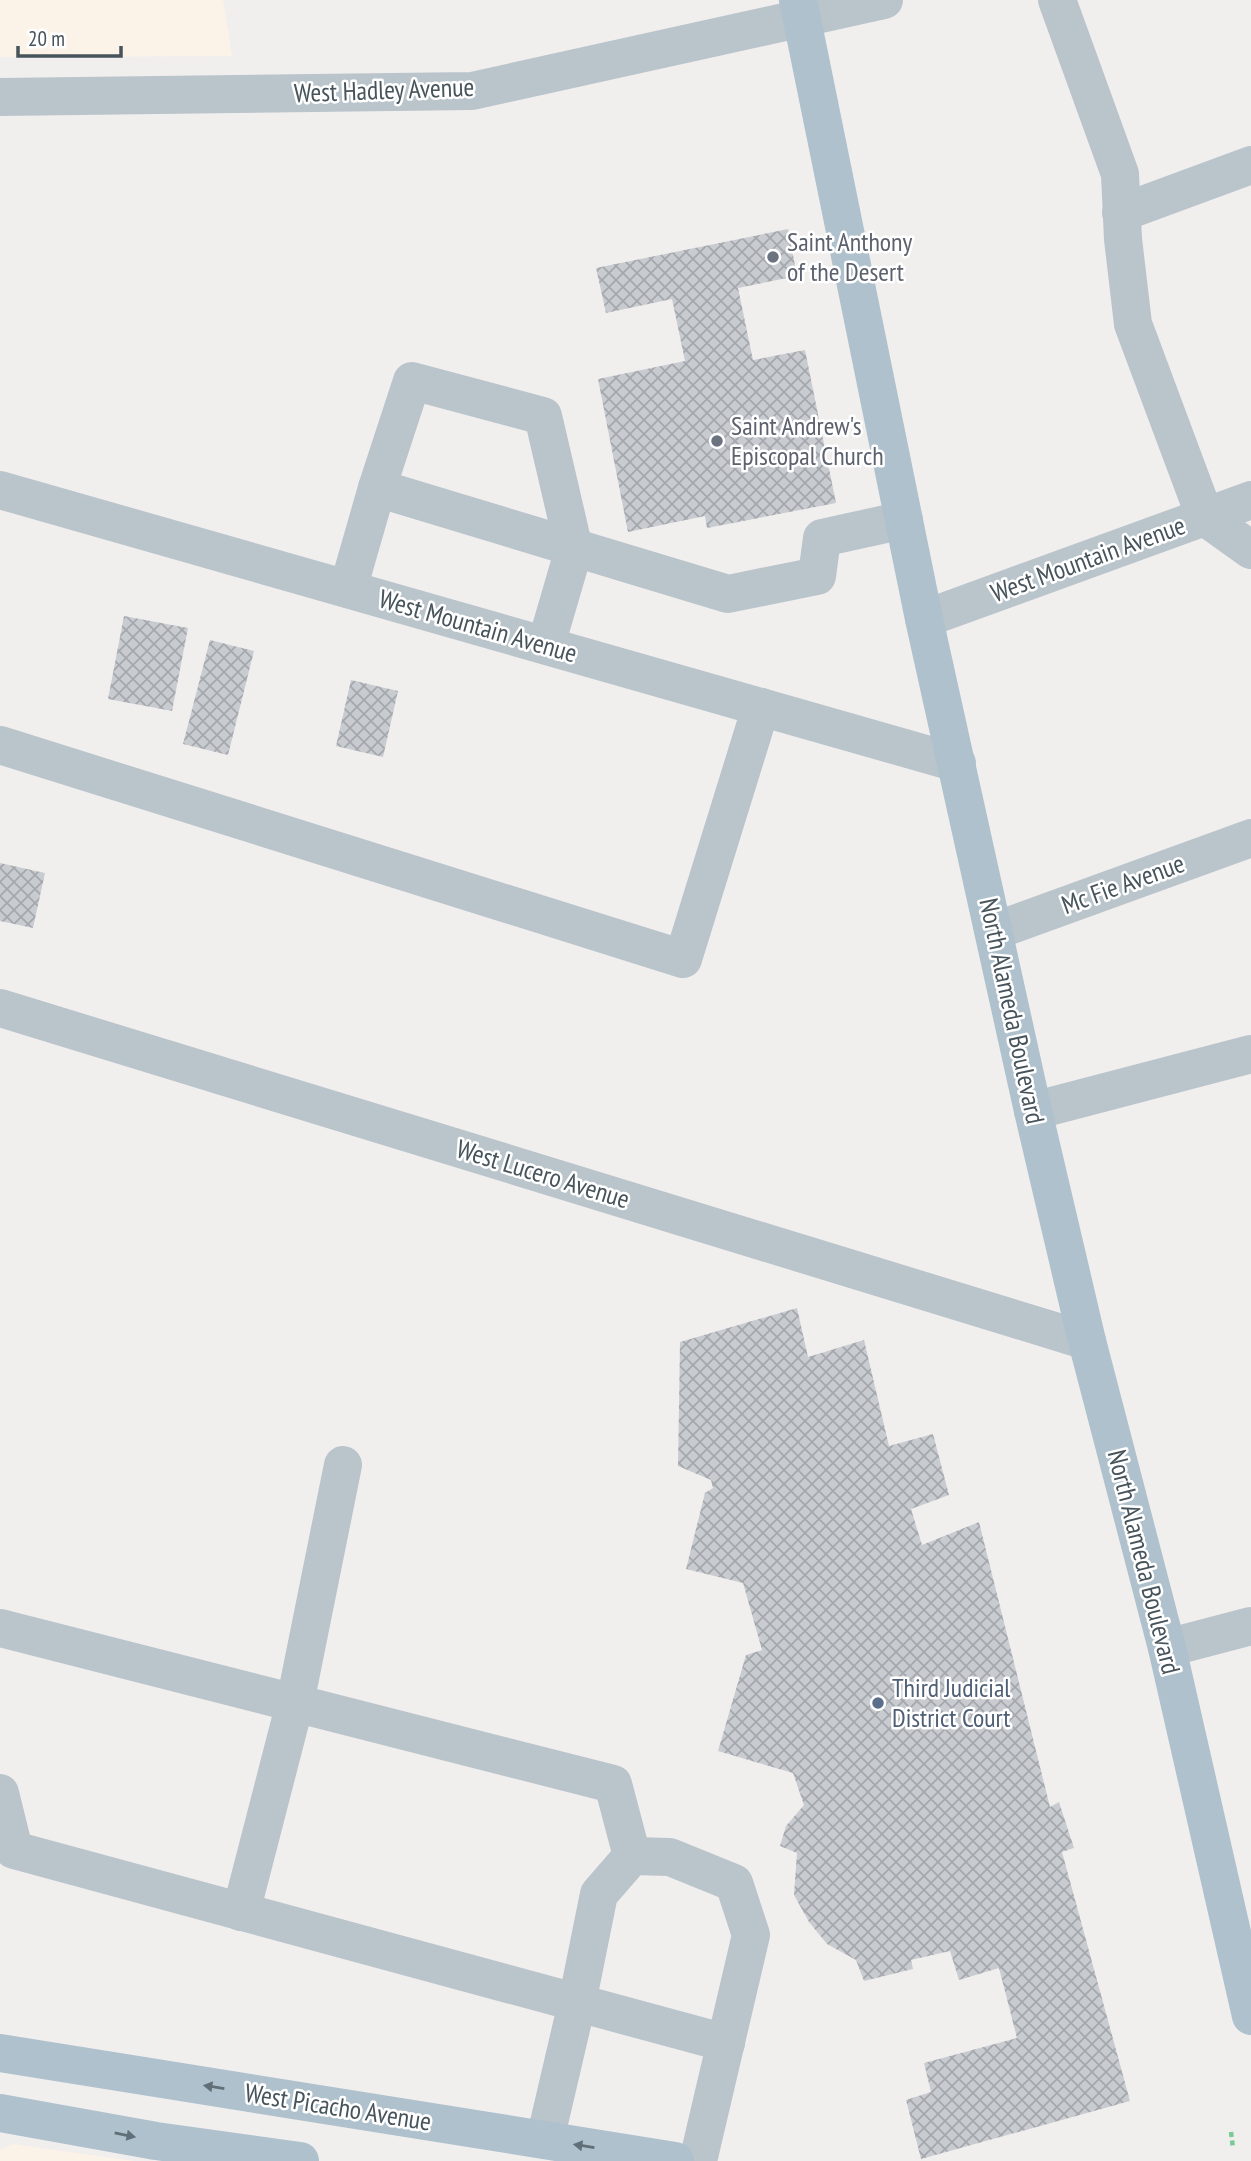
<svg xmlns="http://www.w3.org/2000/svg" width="1251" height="2161" viewBox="0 0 1251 2161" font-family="'PT Sans Narrow',sans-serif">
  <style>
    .commercial { fill: #fbf3e7 }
    .building { fill: url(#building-cross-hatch) }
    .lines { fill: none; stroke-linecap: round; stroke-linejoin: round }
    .path { stroke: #76cb96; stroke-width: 4.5; stroke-dasharray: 5 3.5; stroke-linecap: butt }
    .minor { stroke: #bac4cb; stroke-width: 38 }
    .major { stroke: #aec1cd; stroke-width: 38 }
    .oneway { fill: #616f78 }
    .worship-dot { fill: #6b7280; stroke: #fff; stroke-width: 2.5 }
    .service-dot { fill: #5c6f8a; stroke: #fff; stroke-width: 2.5 }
    .labels { text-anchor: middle; stroke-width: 5; stroke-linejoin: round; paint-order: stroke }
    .street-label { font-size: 26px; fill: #47545b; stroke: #fff }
    .worship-label { font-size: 26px; fill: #5b616d; stroke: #fff; text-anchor: start }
    .service-label { font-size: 26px; fill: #4e5e75; stroke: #fff; text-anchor: start }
  </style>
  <defs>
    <pattern id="building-cross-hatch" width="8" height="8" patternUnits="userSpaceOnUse" patternTransform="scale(1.75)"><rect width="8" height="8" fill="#c8ccd1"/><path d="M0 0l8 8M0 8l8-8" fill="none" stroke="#a4a8ad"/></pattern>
  </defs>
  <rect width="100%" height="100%" fill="#f1eeee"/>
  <g class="commercial">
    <path d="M0,0H223L232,56L0,57Z"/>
    <path d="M12,2144L134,2161H0V2150Z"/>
  </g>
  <g class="building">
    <path d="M788,229L797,276L738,288L753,360L805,350L836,503L707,528L705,516L628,532L598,379L685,361L672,299L606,313L596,268Z"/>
    <path d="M124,616L188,628L172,711L108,699Z"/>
    <path d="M210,640L254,651L228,755L183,744Z"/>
    <path d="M351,680L398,691L383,757L336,746Z"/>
    <path d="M0,863L45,873L33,928L0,921Z"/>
    <path d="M797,1308L808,1357L864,1340L889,1446L933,1434L949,1495L911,1509L922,1545L979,1522L1050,1807L1059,1802L1074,1848L1062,1852L1130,2101L921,2159L906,2100L931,2092L924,2063L1017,2038L999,1968L959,1980L950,1951L911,1960L913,1969L864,1981L856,1960L827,1944L809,1922L794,1895L797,1853L780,1846L786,1826L804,1805L793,1773L718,1751L746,1655L762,1650L743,1583L686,1569L705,1493L713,1488L711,1480L678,1466L680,1342Z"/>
  </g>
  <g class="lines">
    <path class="path" d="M1231,2132L1233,2148"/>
    <g class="minor">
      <path d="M1057,0L1120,174L1123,239L1133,324L1205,517L1251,550"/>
      <path d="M0,97L472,91L884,0"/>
      <path d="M1121,213L1251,165"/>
      <path d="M377,488L728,594L817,576L822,538L904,520"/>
      <path d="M0,490L957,763"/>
      <path d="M348,589L377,488L412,381L543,416L574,549L546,645"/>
      <path d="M924,619L1251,500"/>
      <path d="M0,745L683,959L761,707"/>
      <path d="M995,931L1251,838"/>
      <path d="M0,1008L1087,1341"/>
      <path d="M1033,1111L1251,1054"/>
      <path d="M0,1628L613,1784L632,1856"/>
      <path d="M1167,1648L1251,1626"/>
      <path d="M0,1793L14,1850L726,2043"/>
      <path d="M241,1912L295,1703L343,1465"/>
      <path d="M545,2140L577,2003L599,1894L632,1856L670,1857L734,1883L751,1935L698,2161"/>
    </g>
    <g class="major">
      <path d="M798,0L924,619L1033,1111L1087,1341L1167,1648L1251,2016"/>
      <path d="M0,2053L675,2161"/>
      <path d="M0,2113L156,2141L300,2161"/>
    </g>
  </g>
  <defs><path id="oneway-solid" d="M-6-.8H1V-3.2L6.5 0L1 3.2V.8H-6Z" transform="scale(1.75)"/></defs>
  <g class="oneway">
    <use href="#oneway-solid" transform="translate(214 2087) rotate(-171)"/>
    <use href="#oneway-solid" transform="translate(125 2135) rotate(11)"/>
    <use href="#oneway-solid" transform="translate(584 2146) rotate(-171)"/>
  </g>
  <g class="worship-dot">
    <circle cx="773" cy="257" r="7"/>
    <circle cx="717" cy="441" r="7"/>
  </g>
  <circle class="service-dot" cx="878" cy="1703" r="7"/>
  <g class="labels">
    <g class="street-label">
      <text transform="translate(384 90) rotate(-2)" y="9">West Hadley Avenue</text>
      <text transform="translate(1088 559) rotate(-20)" y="9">West Mountain Avenue</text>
      <text transform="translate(478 626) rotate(16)" y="9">West Mountain Avenue</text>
      <text transform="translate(1123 884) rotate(-20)" y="9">Mc Fie Avenue</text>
      <text transform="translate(1012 1011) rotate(78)" y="9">North Alameda Boulevard</text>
      <text transform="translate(543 1174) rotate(17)" y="9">West Lucero Avenue</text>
      <text transform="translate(1144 1562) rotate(76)" y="9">North Alameda Boulevard</text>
      <text transform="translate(338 2107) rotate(9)" y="9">West Picacho Avenue</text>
    </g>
    <g class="worship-label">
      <text x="787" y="251">Saint Anthony<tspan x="787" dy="30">of the Desert</tspan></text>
      <text x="731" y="435">Saint Andrew's<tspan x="731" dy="30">Episcopal Church</tspan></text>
    </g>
    <g class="service-label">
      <text x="892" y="1697">Third Judicial<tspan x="892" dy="30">District Court</tspan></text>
    </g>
  </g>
  <path d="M18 46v10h103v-10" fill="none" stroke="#47545b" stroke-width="3.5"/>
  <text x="28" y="46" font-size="21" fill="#47545b" stroke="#ffffff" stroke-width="5" paint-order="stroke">20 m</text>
</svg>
